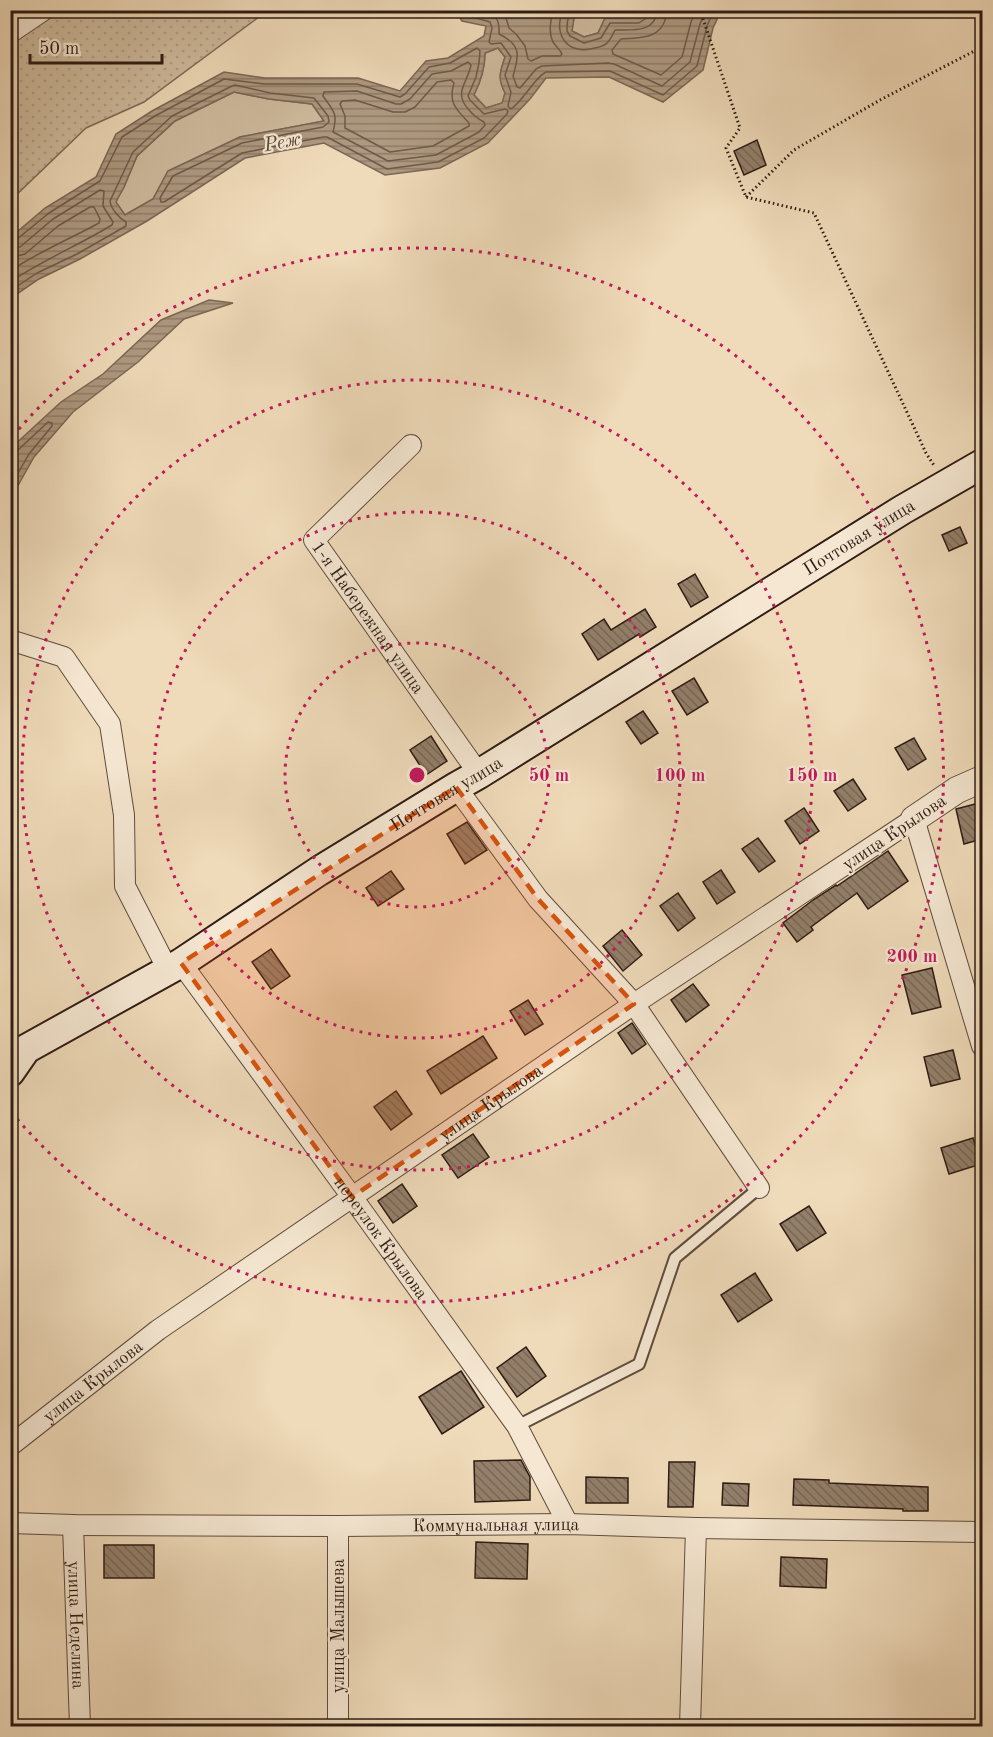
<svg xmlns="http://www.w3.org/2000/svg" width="993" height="1737" viewBox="0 0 993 1737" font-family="'Old Standard TT',serif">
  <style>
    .grass { fill: #ceba9d; stroke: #7e6b58; stroke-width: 1.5 }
    .garden { fill: url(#garden-dots); stroke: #7e6b58; stroke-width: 1.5 }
    .water { fill: url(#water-rules); stroke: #7b6755; stroke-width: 1.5; fill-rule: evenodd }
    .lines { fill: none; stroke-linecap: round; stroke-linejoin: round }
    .shore { stroke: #6e5a4a; stroke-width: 1.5 }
    .building { fill: url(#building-back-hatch); stroke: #2f1c14; stroke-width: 1.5 }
    .service-casing { stroke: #5f4c3d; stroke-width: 14 }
    .minor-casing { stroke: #5f4c3d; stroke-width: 22 }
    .tertiary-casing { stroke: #5f4c3d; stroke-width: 28 }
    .secondary-casing { stroke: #2f1c14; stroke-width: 32 }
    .path { stroke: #2f1c14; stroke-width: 3; stroke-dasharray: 1.5 3; stroke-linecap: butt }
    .service { stroke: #f5e7d2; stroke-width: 10 }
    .minor { stroke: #f5e7d2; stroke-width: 20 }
    .tertiary { stroke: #f5e7d2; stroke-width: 26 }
    .secondary { stroke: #f5e7d2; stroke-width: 28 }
    .marked { fill: #d6530d; fill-opacity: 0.2; stroke: #d6530d; stroke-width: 4.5; stroke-dasharray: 12 8; stroke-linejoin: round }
    .ring { fill: none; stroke: #c2185b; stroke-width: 3; stroke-dasharray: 3 6 }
    .labels { text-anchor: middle; stroke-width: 4.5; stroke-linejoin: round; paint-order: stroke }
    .street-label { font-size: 18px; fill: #2f1c14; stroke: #f5e7d2 }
    .water-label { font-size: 20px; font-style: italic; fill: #5b483a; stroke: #f5e7d2 }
    .centre { fill: #c2185b; stroke: #f5e7d2; stroke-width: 3 }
    .ring-label { font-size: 18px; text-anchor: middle; font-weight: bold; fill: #c2185b; stroke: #f5e7d2; stroke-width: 4.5; stroke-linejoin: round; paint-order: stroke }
  </style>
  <defs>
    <pattern id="garden-dots" width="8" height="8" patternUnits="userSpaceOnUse" patternTransform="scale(1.5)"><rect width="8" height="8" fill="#ceba9d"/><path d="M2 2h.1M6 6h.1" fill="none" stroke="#b19f86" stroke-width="1.8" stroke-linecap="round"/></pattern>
    <pattern id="water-rules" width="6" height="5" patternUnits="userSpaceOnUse" patternTransform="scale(1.5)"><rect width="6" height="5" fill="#ae9981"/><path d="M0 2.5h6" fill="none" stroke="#8e7c68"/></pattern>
    <pattern id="building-back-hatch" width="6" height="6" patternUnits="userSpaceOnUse" patternTransform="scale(1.5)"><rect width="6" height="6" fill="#937f6a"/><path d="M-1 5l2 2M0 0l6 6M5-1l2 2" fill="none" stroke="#786756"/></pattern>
  </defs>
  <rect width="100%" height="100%" fill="#efdab9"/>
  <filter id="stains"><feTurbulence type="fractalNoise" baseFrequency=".00333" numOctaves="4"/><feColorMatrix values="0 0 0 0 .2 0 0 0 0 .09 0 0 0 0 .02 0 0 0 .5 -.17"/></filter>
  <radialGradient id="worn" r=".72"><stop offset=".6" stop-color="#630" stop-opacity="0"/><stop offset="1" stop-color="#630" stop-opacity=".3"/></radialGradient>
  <g class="grass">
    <path d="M598,11H647L638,17L606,16L598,33L584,37L572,31L574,17L596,13Z"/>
    <path d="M498,48L505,57C500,71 498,79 505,93L503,103L486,108L474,95C481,81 485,69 485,53Z"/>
    <path d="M234,92L269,99L312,104L324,121L240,137L168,171L153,199L125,215L115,202L124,187L137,156L175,121Z"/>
  </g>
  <path class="garden" d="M11,11H267L144,102L86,128L11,200Z"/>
  <g class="water">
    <path d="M647,11H721L713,28L703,70L663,102L609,77L546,78L530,99L488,143L440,168L385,175L324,143L245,158L147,221L80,259L39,279L11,298V237L45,208L96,177L116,134L152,111L224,72L265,78H358L400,91L426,61L448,58L484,36L486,26L462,21L455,11H598L596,13L574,18L572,31L584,37L598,33L606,16L638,17ZM498,48L505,57C500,73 497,77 505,93L502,103L486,108L474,95C481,81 485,69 485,53ZM234,92L269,99L312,104L324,121L240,137L168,171L153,199L125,215L116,202L124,187L137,156L175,121Z"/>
    <path d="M209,300L233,303L184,319L138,362L73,412L34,457L11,498V448L61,402L103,374L161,320Z"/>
  </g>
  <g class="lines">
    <g class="shore">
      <path d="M462,10L466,15L490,22L492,28L489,42L491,44L501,43L511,57L505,75L511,92L508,106L511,109C524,100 534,78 546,72L610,71L663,95L697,66L707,26L714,10"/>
      <path d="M478,10C494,14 500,16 499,34C522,45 519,56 513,76L517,87L520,88L536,69L542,66L608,63L614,64L662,86L690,62L700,24L706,10"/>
      <path d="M501,10L506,18L509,28L516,34L525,46L528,59L531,61L542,56H560L562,54C560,49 556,47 553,42C548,32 551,20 553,10"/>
      <path d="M563,10C552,36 569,56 595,48C600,47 605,46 608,42C611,39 613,34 615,30C632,30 656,33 657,10"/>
      <path d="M578,10C567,13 567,21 567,31L570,36L584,43L601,38L610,23H639L648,17L650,10"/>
      <path d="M667,10C665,39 642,38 621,39L612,50L613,54L661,75L682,57L691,22L696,10"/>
      <path d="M468,62L471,65C467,84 453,93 469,110C474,116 478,119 484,122L485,125L479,132L436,155L388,161L333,132C338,113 334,112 323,96L324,92L357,91L396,104H401L410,99L432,74L451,71Z"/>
      <path d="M451,80L454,83C448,103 456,109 469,123V126L433,146L390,152L345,128V116L340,104L342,101L355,100L393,112H405L415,107L437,82Z"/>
      <path d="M10,241L16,240L49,213L100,181L122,137L155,116L224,79L264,84H357L400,97L405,94L429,67L450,63L477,48L480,51L479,63L476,77L468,96L470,100L484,114L505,109L508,111L507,114L484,138L438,162L387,169L327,137H323L242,153L164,202H161L160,198L173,176L242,143L323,127L329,122L328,116L314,98L270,93L235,85L232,86L172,116L133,152L110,201C111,209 119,218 126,222V226L77,254L37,273L10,291"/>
      <path d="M10,249L20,247L53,219L100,190L104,191L103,206L113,222L112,225C79,245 43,260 10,282"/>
      <path d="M10,258L25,254L58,226L90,207H94L100,219L99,223C70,239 38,252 10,271"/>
      <path d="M10,452L17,451L48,422L52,423V426L29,454L10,487"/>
    </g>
  </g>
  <g class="building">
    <path d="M757,140L766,165L744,175L734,151Z"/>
    <path d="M960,527L967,543L949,551L942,535Z"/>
    <path d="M695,574L708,597L691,607L678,584Z"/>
    <path d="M645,609L656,627L640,637L639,634L598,660L582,634L604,619L611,630Z"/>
    <path d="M694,678L708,702L687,715L672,691Z"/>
    <path d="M643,711L658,733L641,744L626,722Z"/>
    <path d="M431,736L447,761L426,775L410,750Z"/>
    <path d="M914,738L926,759L908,770L895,748Z"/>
    <path d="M853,779L866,799L848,811L834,791Z"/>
    <path d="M979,803L982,816V839L964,844L956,809Z"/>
    <path d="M804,808L819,831L800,844L785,821Z"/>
    <path d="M467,822L487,850L465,864L447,834Z"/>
    <path d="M758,838L775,861L759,872L742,849Z"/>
    <path d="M888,851L908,881L868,909L857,893L811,927L813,930L797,942L783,923L813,900L836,885L837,886Z"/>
    <path d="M721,870L735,892L717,904L703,882Z"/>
    <path d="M391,871L404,889L378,906L366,888Z"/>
    <path d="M678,893L695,918L678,931L660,906Z"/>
    <path d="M622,930L642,955L623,971L603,946Z"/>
    <path d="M271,949L290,976L271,989L252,962Z"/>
    <path d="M932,968L941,1007L912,1014L902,975Z"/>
    <path d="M693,984L709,1005L686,1022L671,1000Z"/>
    <path d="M528,1000L543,1024L525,1035L510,1011Z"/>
    <path d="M632,1023L646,1044L632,1054L618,1033Z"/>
    <path d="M483,1036L497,1058L441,1094L427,1071Z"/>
    <path d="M953,1050L960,1079L931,1086L924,1057Z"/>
    <path d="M396,1091L412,1114L391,1130L374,1107Z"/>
    <path d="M473,1134L489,1157L458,1178L442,1155Z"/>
    <path d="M973,1138L981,1164L949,1174L941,1148Z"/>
    <path d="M402,1184L417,1206L393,1223L378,1201Z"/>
    <path d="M809,1206L826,1233L797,1251L780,1224Z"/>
    <path d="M755,1273L772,1300L738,1322L721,1295Z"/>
    <path d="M526,1347L546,1376L517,1397L497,1368Z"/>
    <path d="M461,1371L484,1407L442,1434L419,1397Z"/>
    <path d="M521,1460L530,1477V1500L475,1502L474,1461Z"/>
    <path d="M669,1462H695L693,1507H668Z"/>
    <path d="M586,1477L628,1478V1503H586Z"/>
    <path d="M794,1479L829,1480V1483L928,1487V1511H903V1509L793,1505Z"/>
    <path d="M723,1483L749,1484L748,1506L722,1505Z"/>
    <path d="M476,1542L528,1544L527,1579L475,1578Z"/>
    <rect x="104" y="1545" width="50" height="33"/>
    <path d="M781,1557L827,1559L826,1588L780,1586Z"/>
  </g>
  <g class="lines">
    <g class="service-casing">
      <path id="service" d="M517,1426L639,1364L675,1258L759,1188"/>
    </g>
    <g class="minor-casing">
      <g id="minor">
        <path d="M10,33L44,10"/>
        <path id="s1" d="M411,445L314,540L479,774"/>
        <path d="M10,640L64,657L110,724L124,815L125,886L168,970"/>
        <path d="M456,787L538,899L634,1004L759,1188"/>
        <path id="s2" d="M181,963L352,1197L517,1426L568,1524"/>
        <path id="s3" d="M10,1446L158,1330L634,1004L914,819L982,1046"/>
        <path id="s4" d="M10,1523L73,1525L338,1526L568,1524L696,1528L982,1532"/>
        <path id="s5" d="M73,1525L80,1726"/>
        <path d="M338,1526V1726"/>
        <path d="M690,1726L696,1528"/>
      </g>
    </g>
    <g class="tertiary-casing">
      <path id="tertiary" d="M914,819L957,790L982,779"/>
    </g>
    <g class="secondary-casing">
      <g id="secondary">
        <path id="s6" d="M10,1072L26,1049L181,963L319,871L456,787L479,774L902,510L982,464"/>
      </g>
    </g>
    <g class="path">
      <path d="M700,10L740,128L726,148L746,197L814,213L926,453L935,467"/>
      <path d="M746,197L794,150L880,100L982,47"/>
    </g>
    <use href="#service" class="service"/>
    <use href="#minor" class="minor"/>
    <use href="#tertiary" class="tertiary"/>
    <use href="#secondary" class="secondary"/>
  </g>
  <path class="marked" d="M456,787L538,899L634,1004L352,1197L181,963Z"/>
  <g class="ring">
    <circle cx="417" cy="775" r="132"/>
    <circle cx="417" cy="775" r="263"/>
    <circle cx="417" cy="775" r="395"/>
    <path d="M13 436A527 527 0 1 1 13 1114"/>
  </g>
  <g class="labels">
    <g class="street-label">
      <text dy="6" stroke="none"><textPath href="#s6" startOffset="1006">Почтовая улица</textPath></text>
      <text dy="6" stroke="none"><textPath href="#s1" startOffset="230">1-я Набережная улица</textPath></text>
      <text dy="6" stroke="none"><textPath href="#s6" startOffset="520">Почтовая улица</textPath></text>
      <text transform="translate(894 832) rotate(-34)" y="6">улица Крылова</text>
      <text dy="6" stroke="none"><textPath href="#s3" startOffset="591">улица Крылова</textPath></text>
      <text dy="6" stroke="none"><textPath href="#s2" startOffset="340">переулок Крылова</textPath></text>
      <text dy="6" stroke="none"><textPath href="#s3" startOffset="105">улица Крылова</textPath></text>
      <text dy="6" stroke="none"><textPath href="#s4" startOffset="486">Коммунальная улица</textPath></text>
      <text dy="6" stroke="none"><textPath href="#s5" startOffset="100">улица Неделина</textPath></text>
      <text transform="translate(338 1626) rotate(-90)" y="6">улица Малышева</text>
    </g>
    <g class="water-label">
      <text transform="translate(282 141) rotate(-11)" y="7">Реж</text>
    </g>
  </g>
  <circle cx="417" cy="775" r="9" class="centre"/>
  <g class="ring-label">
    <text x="549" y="781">50 m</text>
    <text x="680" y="781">100 m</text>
    <text x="812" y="781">150 m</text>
    <text x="912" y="962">200 m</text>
  </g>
  <rect width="993" height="1737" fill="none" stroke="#efdab9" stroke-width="36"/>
  <rect x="12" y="12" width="969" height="1713" fill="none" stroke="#2f1c14" stroke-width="3"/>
  <rect x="18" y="18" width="957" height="1701" fill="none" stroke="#2f1c14" stroke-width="1.5"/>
  <path d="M30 54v9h132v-9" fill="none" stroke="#2f1c14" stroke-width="3"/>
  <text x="39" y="54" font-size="18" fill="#2f1c14" stroke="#f5e7d2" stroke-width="4.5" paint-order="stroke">50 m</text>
  <rect width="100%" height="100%" filter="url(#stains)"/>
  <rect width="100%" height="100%" fill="url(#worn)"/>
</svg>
